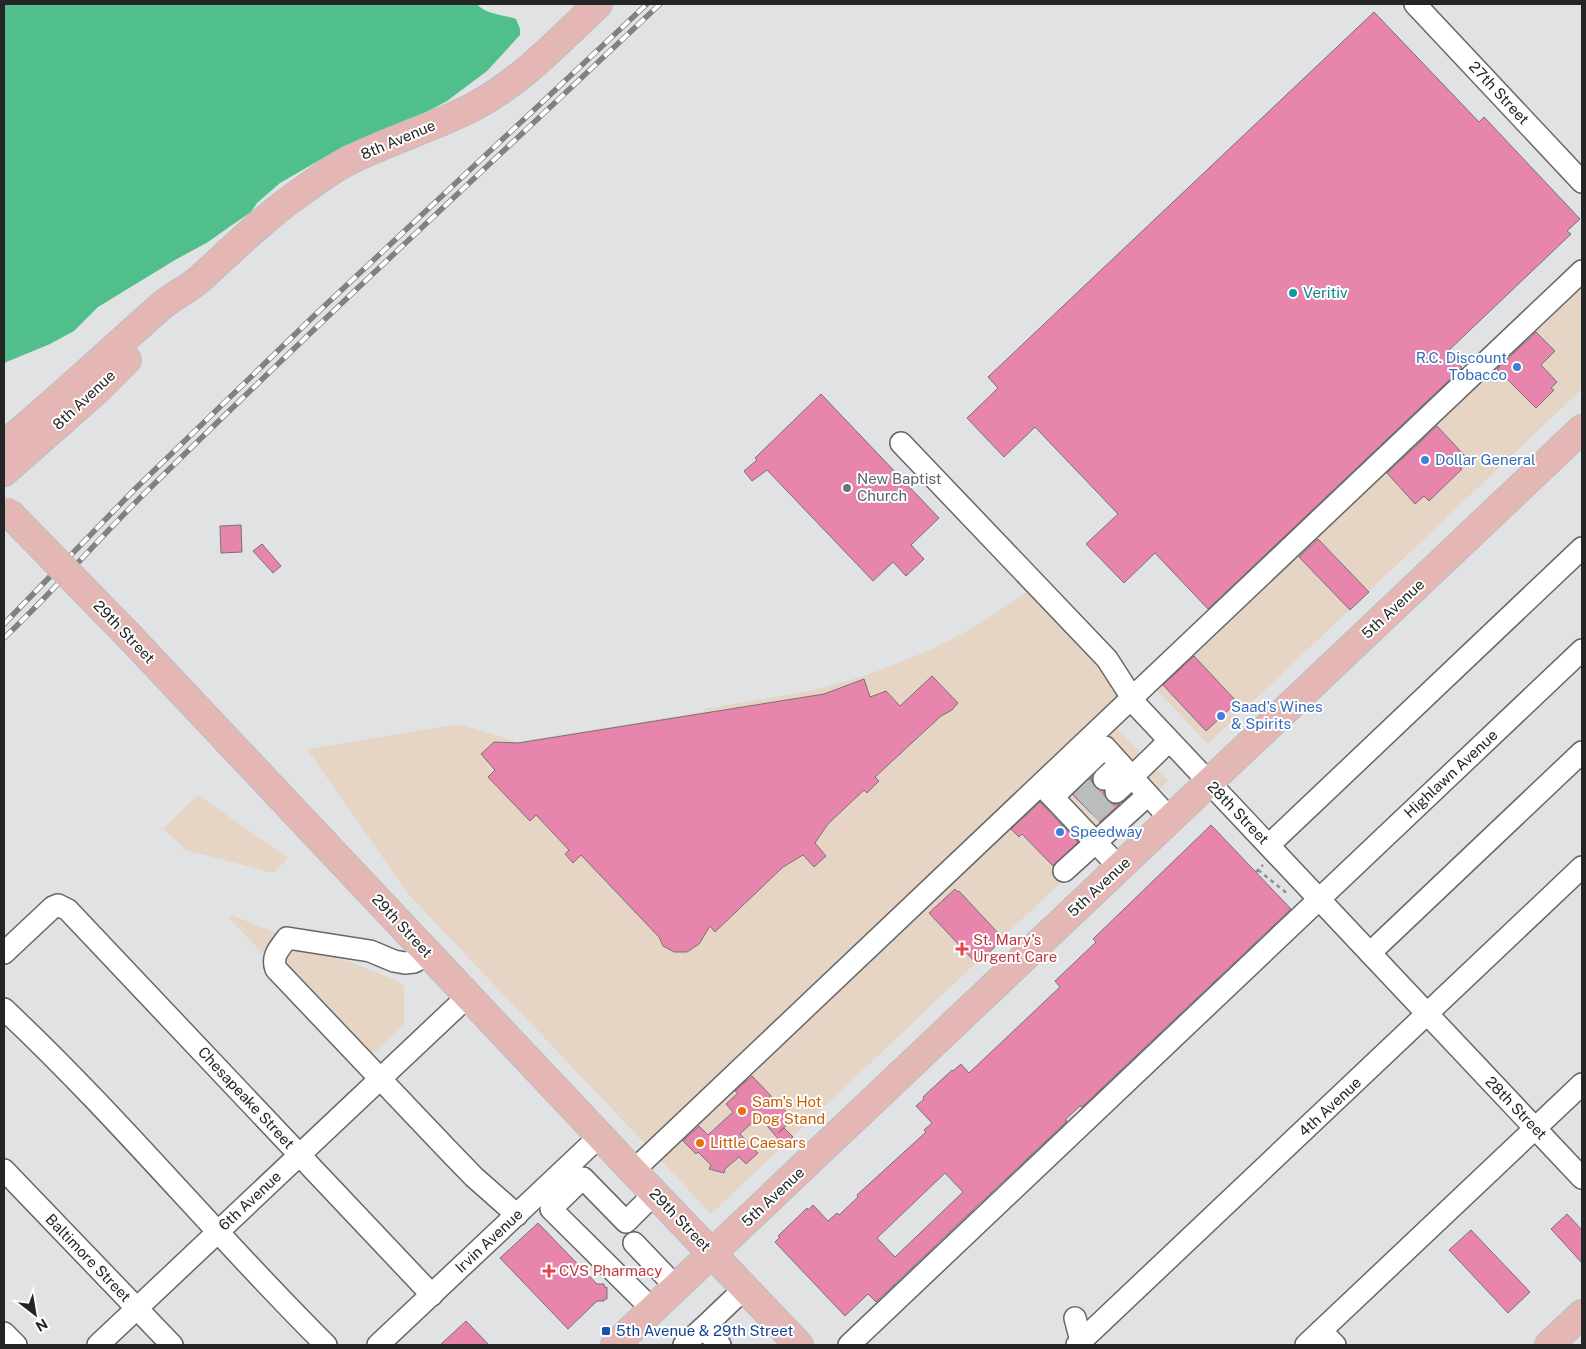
<svg xmlns="http://www.w3.org/2000/svg" width="1586" height="1349" viewBox="0 0 1586 1349" font-family="'Public Sans',sans-serif">
  <style>
    .commercial { fill: #e6d5c4 }
    .forest { fill: #51bf8c }
    .building { fill: #e785ac; stroke: #757374; fill-rule: evenodd }
    .lines { fill: none; stroke-linecap: round; stroke-linejoin: round }
    .minor-tunnel { stroke: #babcbd; stroke-width: 21; stroke-dasharray: 21 11; stroke-linecap: butt }
    .minor-casing { stroke: #666768; stroke-width: 24 }
    .major-casing { stroke: #bdbebe; stroke-width: 30 }
    .path { stroke: #8e9091; stroke-width: 2.5; stroke-dasharray: 4 4; stroke-linecap: butt }
    .minor { stroke: #fff; stroke-width: 21 }
    .major { stroke: #e5b7b4; stroke-width: 28 }
    .rail-casing { stroke: #808182; stroke-width: 5.5 }
    .rail { stroke: #fff; stroke-width: 4; stroke-dasharray: 11; stroke-linecap: butt }
    .major-bridge-casing { stroke: #bdbebe; stroke-width: 30; stroke-linecap: butt }
    .major-bridge { stroke: #e5b7b4; stroke-width: 28 }
    .culture-dot { fill: #0f9aa8; stroke: #fff; stroke-width: 2 }
    .shop-dot { fill: #3f7fe0; stroke: #fff; stroke-width: 2 }
    .worship-dot { fill: #6b7280; stroke: #fff; stroke-width: 2 }
    .health-dot { fill: #e0444e; stroke: #fff; stroke-width: 2 }
    .food-dot { fill: #e8710a; stroke: #fff; stroke-width: 2 }
    .transit-dot { fill: #1a4fb4; stroke: #fff; stroke-width: 2 }
    .labels { text-anchor: middle; stroke-width: 4; stroke-linejoin: round; paint-order: stroke }
    .street-label { font-size: 15px; fill: #242526; stroke: #fff }
    .culture-label { font-size: 15px; fill: #0d838f; stroke: #fff; text-anchor: start }
    .shop-label { font-size: 15px; fill: #366cbe; stroke: #fff; text-anchor: start }
    .worship-label { font-size: 15px; fill: #5b616d; stroke: #fff; text-anchor: start }
    .health-label { font-size: 15px; fill: #be3a42; stroke: #fff; text-anchor: start }
    .food-label { font-size: 15px; fill: #c56008; stroke: #fff; text-anchor: start }
    .transit-label { font-size: 15px; fill: #164399; stroke: #fff; text-anchor: start }
  </style>
  <rect width="100%" height="100%" fill="#e0e2e3"/>
  <g class="commercial">
    <path d="M1582,276V389L1208,744L1151,684Z"/>
    <path d="M1027,592L1124,695L648,1147L409,895L307,749L458,724L517,742L706,711L704,709L810,691L868,675L923,653L952,639L981,623Z"/>
    <path d="M1111,722L1168,781L711,1214L655,1154Z"/>
    <path d="M198,795L288,858L273,873L182,849L183,847L163,829Z"/>
    <path d="M231,915L400,982L404,987V1025L365,1061L229,918Z"/>
  </g>
  <path class="forest" d="M4,4H477C484,14 505,15 516,19L520,29V35L487,71L447,101L417,117L344,146L280,183L257,203L251,212L232,225L208,242L175,260L98,307L74,331L50,344L4,363Z"/>
  <g class="building">
    <path d="M1374,12L1479,122L1484,117L1580,219L1567,231L1571,234L1447,352L1462,368L1208,609L1155,553L1124,583L1086,544L1118,514L1035,427L1004,457L967,418L998,388L988,377Z"/>
    <path d="M1536,332L1555,351L1541,365L1557,382L1551,388L1554,390L1536,408L1497,369Z"/>
    <path d="M821,394L939,518L911,545L924,559L906,576L893,562L873,581L767,470L752,481L744,471L757,460L755,458Z"/>
    <path d="M1437,426L1465,456L1458,464L1462,469L1429,501L1424,496L1415,504L1387,473Z"/>
    <path d="M241,525L242,552L221,553L220,526Z"/>
    <path d="M1318,539L1369,592L1350,610L1299,557Z"/>
    <path d="M262,544L281,566L273,573L253,551Z"/>
    <path d="M1194,656L1237,702L1206,731L1163,685Z"/>
    <path d="M932,676L958,703L952,710L941,716L875,777L879,781L867,793L864,790L828,824L815,843L826,856L814,867L803,855L783,867L715,932L710,926L699,944L687,952H674L663,946L659,937L581,855L573,863L565,854L569,850L536,815L530,821L488,777L495,770L481,754L494,742L518,743L824,694L864,679L870,697L886,691L900,706Z"/>
    <path d="M1092,777V782L1095,787L1104,791V795L1107,801L1113,804H1120L1100,822L1073,795Z"/>
    <path d="M1040,802L1078,842L1053,866L1022,834L1019,837L1011,829Z"/>
    <path d="M1211,825L1291,909L1082,1107L1080,1106L1065,1120L1067,1121L876,1302L868,1294L845,1316L775,1242L780,1237L778,1236L807,1208L808,1210L813,1205L828,1221L837,1213L839,1215L858,1197L857,1195L926,1132L924,1130L932,1123L916,1106L924,1099L923,1097L952,1070L953,1071L961,1064L969,1073L1060,987L1055,981L1096,942L1093,939ZM945,1173L963,1192L895,1257L877,1238Z"/>
    <path d="M955,889L958,892L959,891L998,933L997,934L1002,940L977,964L929,913Z"/>
    <path d="M752,1076L793,1119L778,1133L784,1128L793,1137L784,1146L759,1116L740,1134L758,1153L746,1164L739,1157L725,1169L724,1173L709,1169L711,1165L698,1152L696,1154L683,1141L699,1126L708,1135L733,1112L726,1104L738,1093L735,1091Z"/>
    <path d="M1567,1214L1582,1230V1263L1551,1229Z"/>
    <path d="M538,1223L597,1284H604L605,1288L607,1287V1299H604V1301H597L568,1329L500,1258Z"/>
    <path d="M1471,1230L1530,1292L1508,1313L1449,1250Z"/>
    <path d="M466,1321L489,1345H440Z"/>
  </g>
  <g class="lines">
    <g class="minor-tunnel">
      <path d="M1080,801L1104,779"/>
      <path d="M1092,814L1116,792"/>
    </g>
    <g class="minor-casing">
      <g id="minor">
        <path d="M1415,4L1582,182"/>
        <path d="M901,443L1107,659L1138,707L1582,1178"/>
        <path d="M1169,741L1132,777L1171,820"/>
        <path d="M1104,779L1120,764"/>
        <path d="M1044,788L1120,868"/>
        <path d="M1053,797L1105,747L1132,777L1116,792"/>
        <path d="M1269,845L1582,548"/>
        <path d="M1064,871L1148,795"/>
        <path d="M4,953L53,907L58,905L68,910L432,1295"/>
        <path d="M1370,953L1582,752"/>
        <path d="M428,954L414,962L405,963L394,961L370,951L287,938C280,948 271,956 276,969L445,1147L474,1177L517,1215"/>
        <path d="M4,1009C117,1115 216,1236 326,1345"/>
        <path d="M4,1170L172,1345"/>
        <path d="M633,1171L1582,271"/>
        <path d="M634,1243L677,1288"/>
        <path d="M653,1310L551,1209L583,1178L626,1222L654,1194"/>
        <path d="M1075,1318L1081,1341"/>
        <path d="M703,1328L745,1288"/>
        <path d="M1321,1331L1335,1345"/>
        <path d="M4,1333L16,1345"/>
        <path d="M98,1345L468,996"/>
        <path d="M378,1345L600,1136"/>
        <path d="M684,1345L703,1328L720,1345"/>
        <path d="M849,1345L1582,650"/>
        <path d="M1077,1345L1582,867"/>
        <path d="M1306,1345L1582,1084"/>
      </g>
    </g>
    <g class="major-casing">
      <g id="major">
        <path d="M4,445C57,401 107,354 159,308C172,296 189,289 202,277C236,246 269,213 308,187C320,178 333,169 346,162C387,141 432,128 473,107C521,82 560,40 598,4"/>
        <path d="M4,472L97,390L127,360"/>
        <path d="M130,637L633,1171L799,1345"/>
        <path d="M615,1345L1582,429"/>
        <path d="M1549,1345L1582,1314"/>
      </g>
    </g>
    <g class="path">
      <path d="M1258,870L1289,895"/>
      <path d="M1256,872L1263,865"/>
    </g>
    <use href="#minor" class="minor"/>
    <use href="#major" class="major"/>
    <g class="rail-casing">
      <g id="rail">
        <path d="M4,624L135,489L317,313L647,4"/>
        <path d="M4,638C54,591 99,538 148,490C316,325 489,165 660,4"/>
      </g>
    </g>
    <use href="#rail" class="rail"/>
    <g class="major-bridge-casing">
      <path id="major-bridge" d="M8,512L130,637"/>
    </g>
    <use href="#major-bridge" class="major-bridge"/>
  </g>
  <circle class="culture-dot" cx="1293" cy="293" r="5"/>
  <g class="shop-dot">
    <circle cx="1517" cy="367" r="5"/>
    <circle cx="1425" cy="460" r="5"/>
    <circle cx="1221" cy="716" r="5"/>
    <circle cx="1060" cy="832" r="5"/>
  </g>
  <circle class="worship-dot" cx="847" cy="488" r="5"/>
  <g class="health-dot">
    <path d="M959.5 941.5h5v5h5v5h-5v5h-5v-5h-5v-5h5z"/>
    <path d="M546.5 1263.5h5v5h5v5h-5v5h-5v-5h-5v-5h5z"/>
  </g>
  <g class="food-dot">
    <circle cx="742" cy="1111" r="5"/>
    <circle cx="700" cy="1143" r="5"/>
  </g>
  <rect class="transit-dot" x="601" y="1326" width="10" height="10" rx="2.5"/>
  <g class="labels">
    <g class="street-label">
      <text transform="translate(1499 93) rotate(47)" y="5">27th Street</text>
      <text transform="translate(398 140) rotate(-23)" y="5">8th Avenue</text>
      <text transform="translate(84 400) rotate(-43)" y="5">8th Avenue</text>
      <text transform="translate(1393 609) rotate(-43)" y="5">5th Avenue</text>
      <text transform="translate(124 632) rotate(46)" y="5">29th Street</text>
      <text transform="translate(1451 774) rotate(-43)" y="5">Highlawn Avenue</text>
      <text transform="translate(1238 813) rotate(46)" y="5">28th Street</text>
      <text transform="translate(1099 887) rotate(-43)" y="5">5th Avenue</text>
      <text transform="translate(402 926) rotate(47)" y="5">29th Street</text>
      <text transform="translate(246 1098) rotate(47)" y="5">Chesapeake Street</text>
      <text transform="translate(1330 1107) rotate(-43)" y="5">4th Avenue</text>
      <text transform="translate(1516 1108) rotate(46)" y="5">28th Street</text>
      <text transform="translate(773 1197) rotate(-43)" y="5">5th Avenue</text>
      <text transform="translate(250 1201) rotate(-43)" y="5">6th Avenue</text>
      <text transform="translate(680 1220) rotate(46)" y="5">29th Street</text>
      <text transform="translate(489 1241) rotate(-43)" y="5">Irvin Avenue</text>
      <text transform="translate(88 1258) rotate(46)" y="5">Baltimore Street</text>
    </g>
    <g class="culture-label">
      <text x="1303" y="298">Veritiv</text>
    </g>
    <g class="shop-label">
      <text x="1507" y="363" text-anchor="end">R.C. Discount<tspan x="1507" dy="17">Tobacco</tspan></text>
      <text x="1435" y="465">Dollar General</text>
      <text x="1231" y="712">Saad's Wines<tspan x="1231" dy="17">&amp; Spirits</tspan></text>
      <text x="1070" y="837">Speedway</text>
    </g>
    <g class="worship-label">
      <text x="857" y="484">New Baptist<tspan x="857" dy="17">Church</tspan></text>
    </g>
    <g class="health-label">
      <text x="973" y="945">St. Mary's<tspan x="973" dy="17">Urgent Care</tspan></text>
      <text x="559" y="1276">CVS Pharmacy</text>
    </g>
    <g class="food-label">
      <text x="752" y="1107">Sam's Hot<tspan x="752" dy="17">Dog Stand</tspan></text>
      <text x="710" y="1148">Little Caesars</text>
    </g>
    <g class="transit-label">
      <text x="616" y="1336">5th Avenue &amp; 29th Street</text>
    </g>
  </g>
  <rect width="1586" height="1349" fill="none" stroke="#242526" stroke-width="10"/>
  <g transform="translate(35 1314) rotate(149)" stroke="#ffffff" stroke-width="4" paint-order="stroke">
  <path d="M0-4L9 19L0 12L-9 19Z" fill="#242526"/>
  <text y="-8" font-size="14" font-weight="bold" text-anchor="middle" fill="#242526">N</text>
  </g>
</svg>
